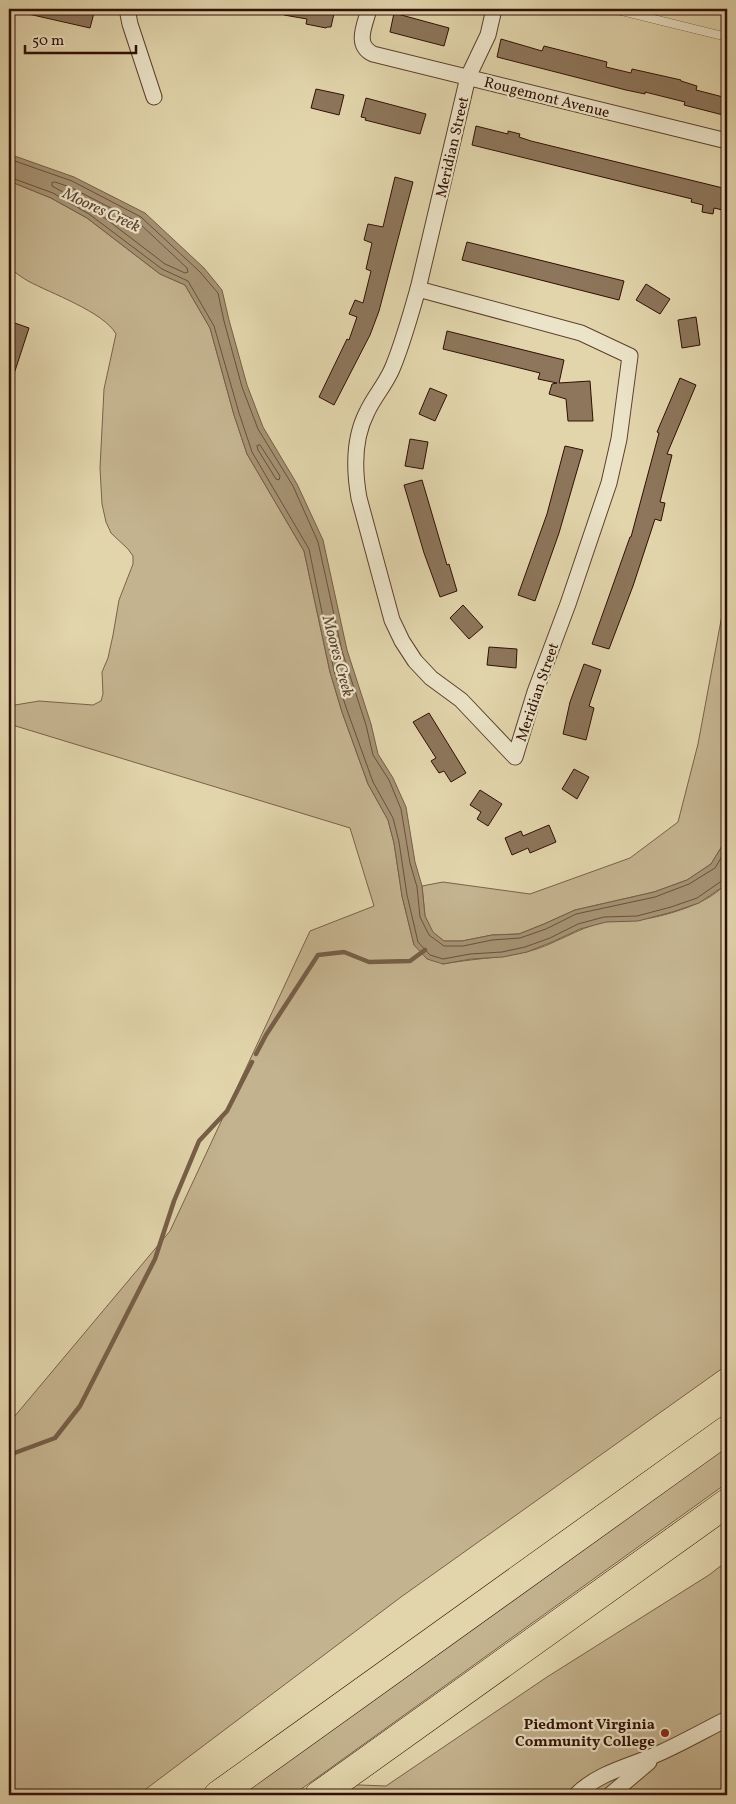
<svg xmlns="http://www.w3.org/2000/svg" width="736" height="1804" viewBox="0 0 736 1804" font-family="Vollkorn,serif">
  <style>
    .green { fill: #c4b38f; stroke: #7a6149 }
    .water { fill: #a59273; stroke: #765e46 }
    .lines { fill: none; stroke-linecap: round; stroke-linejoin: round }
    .shore { stroke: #6a503b; stroke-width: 1 }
    .stream { stroke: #765e46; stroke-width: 4.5 }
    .building { fill: #8d765b; stroke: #300f03 }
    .lane-casing { stroke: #5c402d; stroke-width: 9 }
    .street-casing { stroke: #5c402d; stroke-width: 17 }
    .highway-casing { stroke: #300f03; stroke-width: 29 }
    .lane { stroke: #ece4c9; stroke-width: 8 }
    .street { stroke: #ece4c9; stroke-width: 15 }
    .highway { stroke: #e2d5ac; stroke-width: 28 }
    .poi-dot { fill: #8f2418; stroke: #ece4c9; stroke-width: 2 }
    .labels { text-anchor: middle; stroke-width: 4.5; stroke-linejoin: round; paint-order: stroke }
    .street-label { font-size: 15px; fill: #300f03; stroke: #ece4c9 }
    .poi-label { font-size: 15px; font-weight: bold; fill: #300f03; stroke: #ece4c9; text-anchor: end }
    .water-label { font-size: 16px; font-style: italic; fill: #5f4330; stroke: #ece4c9 }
  </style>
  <rect width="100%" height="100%" fill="#e2d5ac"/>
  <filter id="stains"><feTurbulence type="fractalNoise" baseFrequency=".004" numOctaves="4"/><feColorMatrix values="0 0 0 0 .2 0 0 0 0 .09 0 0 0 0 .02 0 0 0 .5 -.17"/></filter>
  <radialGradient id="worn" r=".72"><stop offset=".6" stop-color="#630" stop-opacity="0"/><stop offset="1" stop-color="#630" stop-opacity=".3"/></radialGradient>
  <g class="green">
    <path d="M9,181L51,198L87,218L160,274L185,285L210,328L234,415L247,454L304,551L330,672L342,712L368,784L388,820L394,843L402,896L414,945L443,964C470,959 499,958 526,952C553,946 577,928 604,922C615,920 627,922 638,920C663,917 714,903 727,881V1365L401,1597L138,1795H9V1423L170,1231L310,931L374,906L350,828L9,724V706L39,701L93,705L101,701L103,694L102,672L108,658L113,635L119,600L133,564V556L128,549L111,533L106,522L102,504L100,468L104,389L116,334C104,312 50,293 28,281C21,277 15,272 9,268Z"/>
    <path d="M727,588V838L711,864L687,880L654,892L575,910L544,924L519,934L492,935L462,941H444L432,932L425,916L422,886L443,882L530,894L630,858L678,822L698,744Z"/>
    <path d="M727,1436V1483L293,1795H229Z"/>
    <path d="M727,1561V1795H319L335,1784L386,1786L547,1677L709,1575Z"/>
  </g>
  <path class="water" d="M9,154L74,177L145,213L204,268L222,290L229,320L247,385L263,427L297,484L323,540L347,650L371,724L378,754L393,778L406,807L415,862L422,886L425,916L433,932L444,941H462L492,935L519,934L544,924L575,910L654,892L687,880L711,864L727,838V881L724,886L699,903L672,912L638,921L606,922L580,929L552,942L527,952L503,957L471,959L443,964L427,959L414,945L402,896L394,843L388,820L368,784L342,712L330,672L304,551L247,454L234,415L210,328L185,285L160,274L87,218L51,198L9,181Z"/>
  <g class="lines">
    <g class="shore">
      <path d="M9,159L72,181L141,217L200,272L218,293L224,321L242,387L258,429L293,486L318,542L342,651L366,725L373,755L389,780L401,809L410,863L417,887L420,917L429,935L444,946H463L492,940L520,938L546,929L576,914L655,897L689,884L715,868L727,848"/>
      <path d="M9,177L53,193L89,214L162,269L188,281L214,326L239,413L252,452L309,549L334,671L347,710L373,782L393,818L399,842L407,895L418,942L430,955L443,959L470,954L502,952L525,947L550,938L578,924L604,917L637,916L671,907L697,898L723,880L727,879"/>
      <path d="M55,182L70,187L138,222L187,268L188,272L185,273L165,264L93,209L52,186V183Z"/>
      <path d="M260,445L280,476L279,480L276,479L258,450L257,446Z"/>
    </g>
    <g class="stream">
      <path d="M256,1054L266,1035L318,955L344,952L369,962L410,961L425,950"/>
      <path d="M9,1455L55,1438L80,1406L155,1259L174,1201L199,1141L227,1111L252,1062"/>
    </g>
  </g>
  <g class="building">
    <path d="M25,9H95L90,28L24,13Z"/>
    <path d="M284,9H335L331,27H327L326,28L306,24L307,19L284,15Z"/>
    <path d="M394,13L449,28L444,46L390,32Z"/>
    <path d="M501,39L542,51L544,46L607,62L606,67L631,73L632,69L681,80V81L697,86L696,90L727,98V116L684,105L685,102L645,92V94L626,90L497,57Z"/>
    <path d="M316,89L344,95L339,115L311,108Z"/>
    <path d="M366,98L426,114L420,134L365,120L366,118L361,117Z"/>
    <path d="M476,126L508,134V131L520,134L519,137L531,141L727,189V211L714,208L713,214L702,212L703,205L691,202L692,199L472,145Z"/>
    <path d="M395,177L413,182L379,311L370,335L334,405L319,397L347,339L349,340L357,317L349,314L355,300L363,303L371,271L366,269L372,243L364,240L368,224L383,227Z"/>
    <path d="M467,242L624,281L619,300L462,260Z"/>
    <path d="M646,284L670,299L660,314L636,300Z"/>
    <path d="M696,317L700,345L682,348L678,320Z"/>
    <path d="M9,321L29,328L11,383H9Z"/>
    <path d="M447,331L564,360L559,383L590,381L593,421H568L566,399L549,394L552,384L557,383L538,379L540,373L443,349Z"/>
    <path d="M680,378L696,385L667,454L672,455L660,502L665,503L661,521L655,519L633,586L609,649L592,644L630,537H631L659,433L657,432Z"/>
    <path d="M430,388L447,395L435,421L419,414Z"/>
    <path d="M410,439L428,442L423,469L405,466Z"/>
    <path d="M565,446L583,450L559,533L535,601L518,595L547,514Z"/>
    <path d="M422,480L447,565L449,564L457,591L440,597L424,553L404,485Z"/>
    <path d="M463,605L483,627L469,639L450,618Z"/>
    <path d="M489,647L517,649L516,668L487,665Z"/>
    <path d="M584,664L601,670L589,706L594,708L586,740L563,734L570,702Z"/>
    <path d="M429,713L466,773L451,782L444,771L439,773L431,761L436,758L413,722Z"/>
    <path d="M574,769L589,777L577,799L562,789Z"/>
    <path d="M480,790L502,804L488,826L477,819L481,812L470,805Z"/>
    <path d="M549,825L556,842L530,853L528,848L512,855L505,838L521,831L523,836Z"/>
  </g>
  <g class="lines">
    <g class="lane-casing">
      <path id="lane" d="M613,9L727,37"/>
    </g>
    <g class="street-casing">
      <g id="street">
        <path d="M127,9L130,24L154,97"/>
        <path d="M369,9C365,25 354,45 373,54L727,141"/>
        <path d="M418,289L581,333L630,356L619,439L609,483L568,604L535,692L515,757L461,700L431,678L415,661L402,641L392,620L359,498C354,470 353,439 367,412C374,397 385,385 392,369C403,343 410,316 418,289Z"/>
        <path d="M418,289L468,77L488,35L494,9"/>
        <path d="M576,1795C600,1771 632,1766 662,1752C684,1742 705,1730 727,1719"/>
        <path d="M610,1795L649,1762"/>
      </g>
    </g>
    <g class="highway-casing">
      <g id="highway">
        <path d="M218,1795L727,1430"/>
        <path d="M319,1795L727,1503"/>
      </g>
    </g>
    <use href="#lane" class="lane"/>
    <use href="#street" class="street"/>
    <use href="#highway" class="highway"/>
  </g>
  <circle class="poi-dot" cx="665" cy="1733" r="5"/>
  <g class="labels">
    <g class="street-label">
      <text transform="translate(547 97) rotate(14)" y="5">Rougemont Avenue</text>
      <text transform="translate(452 147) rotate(-77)" y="5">Meridian Street</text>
      <text transform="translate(537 692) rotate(-71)" y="5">Meridian Street</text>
    </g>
    <g class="poi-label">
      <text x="655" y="1729">Piedmont Virginia<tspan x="655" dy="17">Community College</tspan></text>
    </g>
    <g class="water-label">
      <text transform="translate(102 209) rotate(25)" y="6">Moores Creek</text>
      <text transform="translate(339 656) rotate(75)" y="6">Moores Creek</text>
    </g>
  </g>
  <rect width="736" height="1804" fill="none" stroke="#e2d5ac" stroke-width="30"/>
  <rect x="10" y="10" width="716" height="1784" fill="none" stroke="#300f03" stroke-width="2.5"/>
  <rect x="15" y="15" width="706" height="1774" fill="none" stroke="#300f03"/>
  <path d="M25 45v8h111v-8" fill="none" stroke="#300f03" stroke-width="2.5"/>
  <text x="32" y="45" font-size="15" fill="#300f03" stroke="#ece4c9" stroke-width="4" paint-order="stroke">50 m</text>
  <rect width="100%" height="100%" filter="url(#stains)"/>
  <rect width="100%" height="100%" fill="url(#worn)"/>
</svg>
